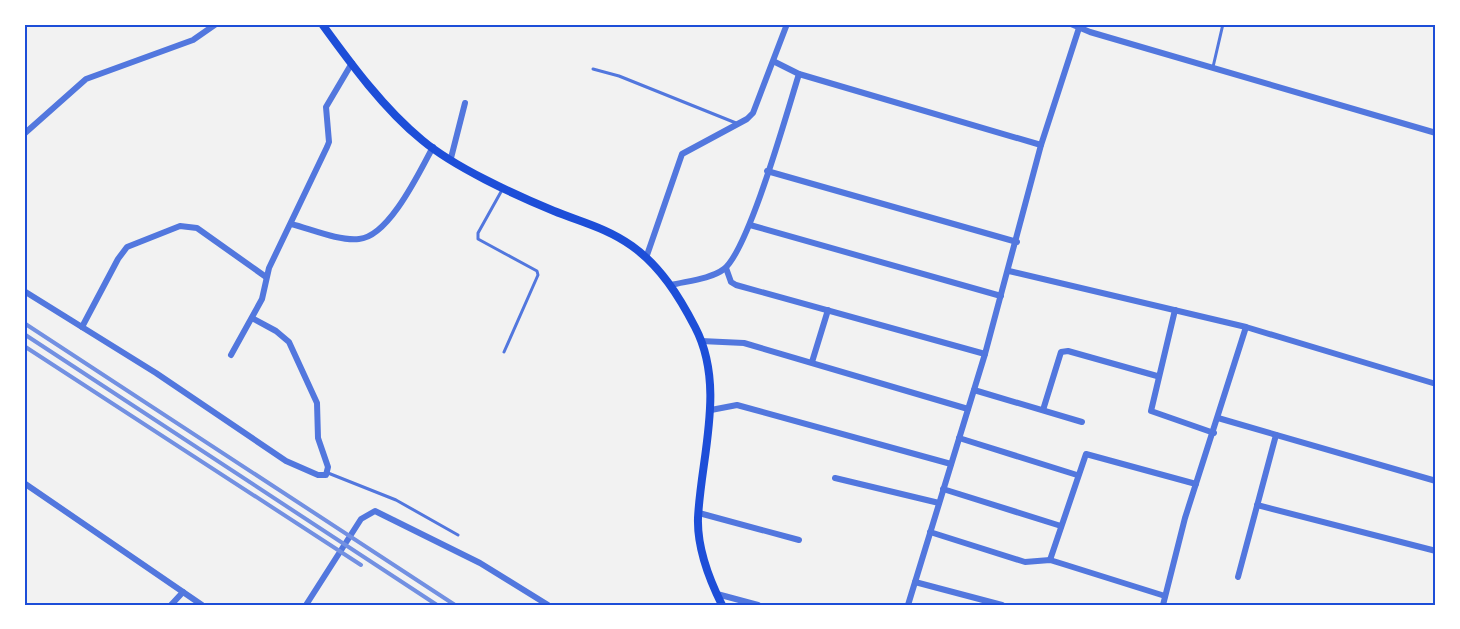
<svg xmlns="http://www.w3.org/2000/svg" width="1460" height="629" viewBox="0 0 1460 629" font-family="Overpass,sans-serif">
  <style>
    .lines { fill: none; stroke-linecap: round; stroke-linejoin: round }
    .service { stroke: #5277de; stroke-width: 3 }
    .minor { stroke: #5277de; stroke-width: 6 }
    .secondary { stroke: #1d4ed8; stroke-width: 8 }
    .rail { stroke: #7290e2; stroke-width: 4 }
    .neatline { fill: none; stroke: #1d4ed8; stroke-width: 2 }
  </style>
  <rect width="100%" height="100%" fill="#f2f2f2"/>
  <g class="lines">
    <g class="service">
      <path d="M1213,67L1223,24"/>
      <path d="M593,69L619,76L736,123"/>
      <path d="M502,190L478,233V239L537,271L538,275L504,352"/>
      <path d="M328,473L396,500L458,535"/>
    </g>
    <g class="minor">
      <path d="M792,24H801"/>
      <path d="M1071,24L1090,32L1436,133"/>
      <path d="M775,62L799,74L1041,145"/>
      <path d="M24,134L86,79L193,40L216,24"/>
      <path d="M451,158L465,103"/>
      <path d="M767,171L1017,242"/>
      <path d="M291,224C311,229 338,241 359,239C389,237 420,171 433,147"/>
      <path d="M750,225L1001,296"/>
      <path d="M646,258L682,154L747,119L753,113L787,24"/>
      <path d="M726,268L731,282L736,285L985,354"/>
      <path d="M1009,271L1246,327L1436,384"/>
      <path d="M671,285C687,281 711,279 724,269C749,249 787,112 799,74"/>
      <path d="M24,291L156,373L286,461L318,475H326L328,467L318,438L317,403L289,342L276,331L252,318"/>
      <path d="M1175,310L1151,411L1214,433"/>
      <path d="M82,327L118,259L127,247L180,226L197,228L266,277"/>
      <path d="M701,341L744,343L968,409"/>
      <path d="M231,355L262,299L269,268L327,147L329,142L326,107L352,63"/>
      <path d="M812,362L828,310"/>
      <path d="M974,390L1082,422"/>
      <path d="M711,410L737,405L951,464"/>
      <path d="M1043,410L1061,352L1068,351L1157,376"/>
      <path d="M1218,418L1436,481"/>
      <path d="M959,438L1077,475"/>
      <path d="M835,478L939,503"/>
      <path d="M24,483L202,605"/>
      <path d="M943,489L1061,526"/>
      <path d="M1257,505L1436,551"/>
      <path d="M699,513L799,540"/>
      <path d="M930,532L1025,562L1050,560L1063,564L1165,596"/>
      <path d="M1050,560L1086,454L1196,484"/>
      <path d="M1238,577L1276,435"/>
      <path d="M915,582L1002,605"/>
      <path d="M717,594L758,605"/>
      <path d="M171,605L183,592"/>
      <path d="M306,605L361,519L375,511L480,563L548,605"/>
      <path d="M908,605L985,354L1041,145L1079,28"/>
      <path d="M1163,605L1185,518L1246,327"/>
    </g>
    <path class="secondary" d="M322,24C351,64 384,109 422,140C454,167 515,195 554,211C581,222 607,228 632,246C660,266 679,296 695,327C726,386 701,456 698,518C697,548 709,579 722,605"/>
    <g class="rail">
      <path d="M24,323L455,605"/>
      <path d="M24,334L437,605"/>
      <path d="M24,346L361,565"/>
    </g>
  </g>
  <rect width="1460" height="629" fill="none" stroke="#ffffff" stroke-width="51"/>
  <rect x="26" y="26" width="1408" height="578" class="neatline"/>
</svg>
